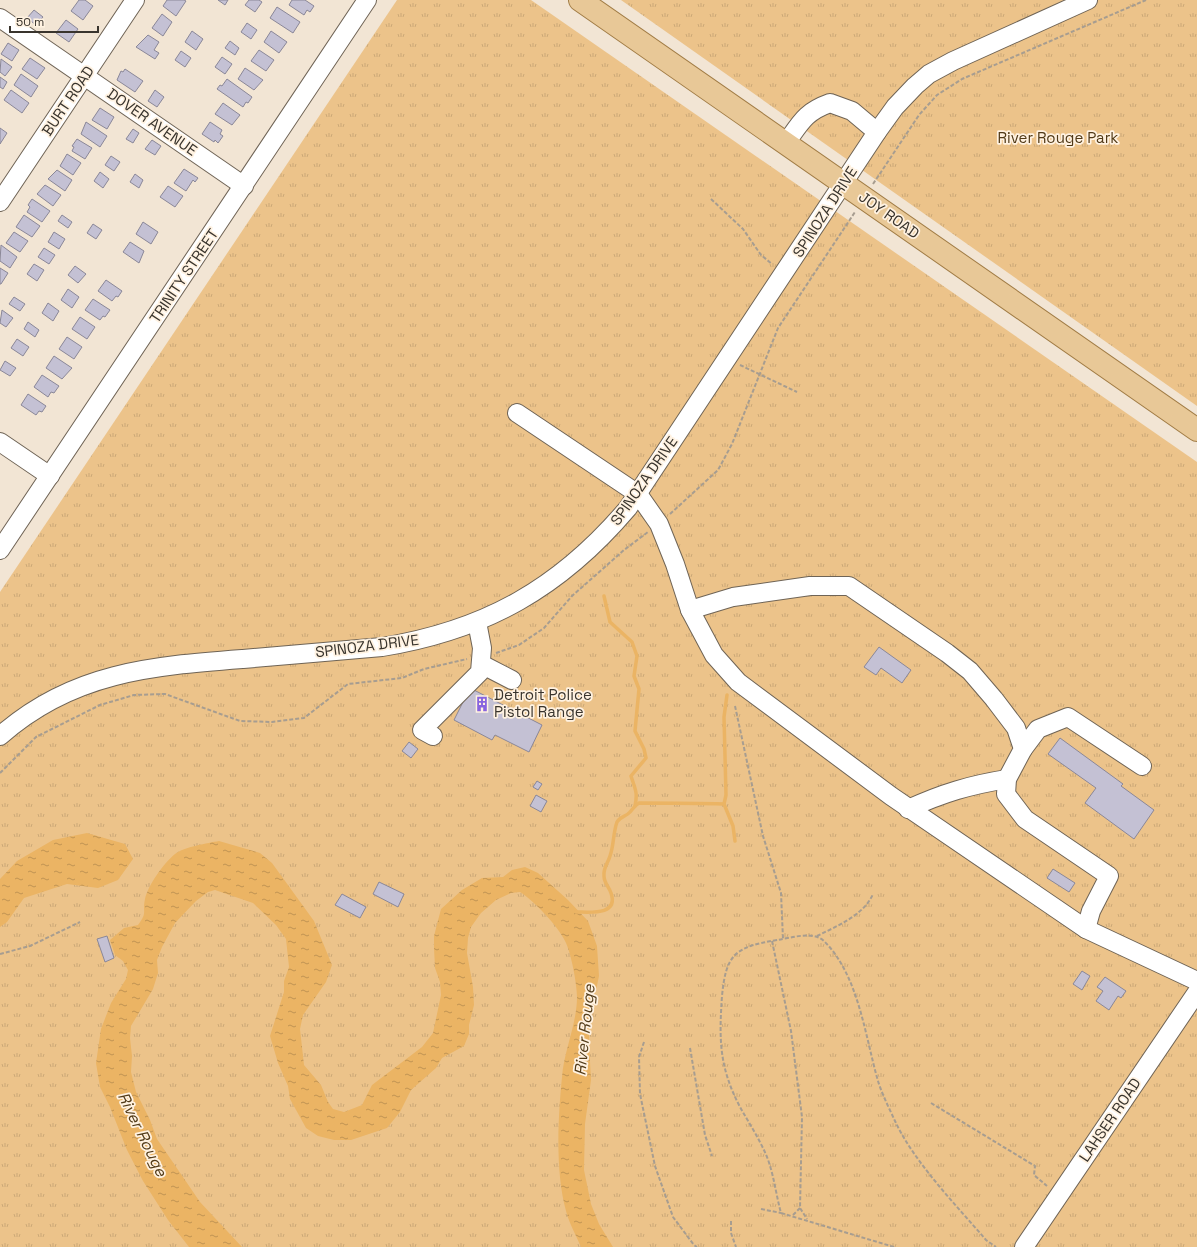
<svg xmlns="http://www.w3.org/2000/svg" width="1197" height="1247" viewBox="0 0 1197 1247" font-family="'Space Grotesk',sans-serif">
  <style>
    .park { fill: url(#park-tufts) }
    .water { fill: url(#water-ripples) }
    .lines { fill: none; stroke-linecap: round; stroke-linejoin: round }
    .stream { stroke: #ebb464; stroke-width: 3.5 }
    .building { fill: #c4c1d4; stroke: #8a8798 }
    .minor-casing { stroke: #6f6456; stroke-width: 20 }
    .major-casing { stroke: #a17c45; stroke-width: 24 }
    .path { stroke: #a79d90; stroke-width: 2; stroke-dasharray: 4 2; stroke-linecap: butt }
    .minor { stroke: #fff; stroke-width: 18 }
    .major { stroke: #e8c897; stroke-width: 22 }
    .labels { text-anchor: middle; stroke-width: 3.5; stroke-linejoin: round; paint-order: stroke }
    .street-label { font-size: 15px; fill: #39342d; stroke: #fff2e1 }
    .park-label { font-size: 15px; fill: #503917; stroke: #fff2e1 }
    .poi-label { font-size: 15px; fill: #39342d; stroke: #fff2e1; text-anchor: start }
    .water-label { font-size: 16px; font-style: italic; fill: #533c1a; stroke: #fff2e1 }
  </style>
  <defs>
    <pattern id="park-tufts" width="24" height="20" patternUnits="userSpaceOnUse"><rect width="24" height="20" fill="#ecc38a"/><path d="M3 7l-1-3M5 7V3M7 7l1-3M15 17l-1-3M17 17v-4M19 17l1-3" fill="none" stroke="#cba877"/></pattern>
    <pattern id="water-ripples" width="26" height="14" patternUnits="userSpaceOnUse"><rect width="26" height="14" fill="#ebb464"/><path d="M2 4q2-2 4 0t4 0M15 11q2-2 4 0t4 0" fill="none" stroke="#bf9353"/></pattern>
  </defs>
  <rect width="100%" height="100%" fill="#f2e5d4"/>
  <g class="park">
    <path d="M397,0H531L1197,462V1247H0V592Z"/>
    <path d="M621,0H1197V406Z"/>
  </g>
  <g class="water">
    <path d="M87,833L125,844L133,859L118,880L98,888L67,884L24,898L7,922L0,927V879L17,861L53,840Z"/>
    <path d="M219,841L260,853L272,863L314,921L332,965L326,982L303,1015L300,1029L304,1065L321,1085L328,1102L333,1109L344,1112L362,1105L372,1085L422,1047L433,1033L441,995L440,982L435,968L434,948V936L441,909L462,890L482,878L503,877L512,870L525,867L538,873L568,900L588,921L597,946L599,976L589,1025V1043L591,1080L585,1124L584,1170L591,1204L599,1224L613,1247H581C576,1235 569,1223 566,1211C555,1171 558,1118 562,1077C564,1050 577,1024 577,997C577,984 571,952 565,941C558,926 534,901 520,892L511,893L496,900L481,913L471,927L468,938L467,953L473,987L474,1005L469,1025V1034L464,1046L442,1058L436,1068L411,1090L400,1112L387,1128L351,1140H334L318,1136L306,1128L290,1099L288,1086L278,1063L270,1036L284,992V981L289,967L286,939L276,925L253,903L215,890L208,892L196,901L175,923L162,947L157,960L158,973L153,989L131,1026L130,1038L132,1056L131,1072L136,1092L150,1120L157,1139L200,1202L242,1247H189L168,1220L143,1181L127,1150L110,1107L100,1087L96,1063L101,1029L111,1003L126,979L128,970L123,961L115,955L110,940L124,928L138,925C148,912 142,913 145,899C148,885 164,863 175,854C184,847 208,843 219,841Z"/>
  </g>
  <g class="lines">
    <g class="stream">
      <path d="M604,596L610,622L632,642L637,656L634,676L639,689L635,731L644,749L646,758L631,776C635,789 638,792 635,806"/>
      <path d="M727,695L724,717L726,795L724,804L733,826L735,841"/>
      <path d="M576,912C589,912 619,916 611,893C609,887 604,883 604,876C603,868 608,863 610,856C614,845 613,833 617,822C620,816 626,817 630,812C633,809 635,805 639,803C668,803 695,803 724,804"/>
    </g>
  </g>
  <g class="building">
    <path d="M79,0H85L93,6L83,20L71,11Z"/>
    <path d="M167,0H184L186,1L176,16L163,6Z"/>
    <path d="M218,0H228L225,5Z"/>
    <path d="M249,0H259L262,2L255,12L245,5Z"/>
    <path d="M292,0H305L314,6L310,12L307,10L304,15L289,5Z"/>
    <path d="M277,7L300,22L293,33L270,18Z"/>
    <path d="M34,10L43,17L36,25L27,18Z"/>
    <path d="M162,14L172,22L163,36L152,28Z"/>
    <path d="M66,20L78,29L69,42L56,33Z"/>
    <path d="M247,23L257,30L251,39L241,32Z"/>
    <path d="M192,31L203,39L196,50L185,42Z"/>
    <path d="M271,31L287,42L279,53L264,42Z"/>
    <path d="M148,35L159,42L154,50L159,53L155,59L136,47Z"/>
    <path d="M230,41L239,48L235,55L225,48Z"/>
    <path d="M8,43L19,50L12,61L1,54Z"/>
    <path d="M259,50L274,60L266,71L251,61Z"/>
    <path d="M181,51L191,58L185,67L175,60Z"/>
    <path d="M222,57L232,64L225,74L215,67Z"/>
    <path d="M30,58L45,68L37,79L22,69Z"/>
    <path d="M1,59L12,67L5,76L0,72Z"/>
    <path d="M245,68L263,80L254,90L238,79Z"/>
    <path d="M125,69L143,81L135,92L117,80L121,71L123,72Z"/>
    <path d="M21,74L38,86L31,97L14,85Z"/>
    <path d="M0,77L7,82L3,89L0,87Z"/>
    <path d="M227,79L252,97L248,103L246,102L243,107L217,89L220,85L222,86Z"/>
    <path d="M11,90L29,103L22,113L4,100Z"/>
    <path d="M155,90L164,97L157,107L148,101Z"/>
    <path d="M223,103L240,115L232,125L215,114Z"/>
    <path d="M100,108L114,117L107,129L92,120Z"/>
    <path d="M86,122L107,136L100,147L81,134Z"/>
    <path d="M210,122L222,130L220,134L223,136L218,143L215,140L214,142L202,134Z"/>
    <path d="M0,128L7,133L0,144Z"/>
    <path d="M133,129L139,133L133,143L126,139Z"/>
    <path d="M77,139L92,148L85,159L72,151L74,147L72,146Z"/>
    <path d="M152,140L161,146L155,155L145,149Z"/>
    <path d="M67,154L81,163L73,175L60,166Z"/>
    <path d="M111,156L120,162L114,171L105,165Z"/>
    <path d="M184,169L198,178L195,182L193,180L186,191L174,183Z"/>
    <path d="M57,170L72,180L65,191L48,179Z"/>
    <path d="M100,172L109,179L103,188L94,181Z"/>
    <path d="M135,174L143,180L139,188L130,182Z"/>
    <path d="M45,185L61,195L53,206L37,194Z"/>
    <path d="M168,186L183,196L175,207L160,197Z"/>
    <path d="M32,199L50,211L42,222L27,212L30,207L28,205Z"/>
    <path d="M24,215L40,226L32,237L16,227Z"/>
    <path d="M62,215L72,222L68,228L58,221Z"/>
    <path d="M143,222L158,232L151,244L136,234Z"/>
    <path d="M93,224L102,230L96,239L87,233Z"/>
    <path d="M14,232L28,241L20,252L6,243Z"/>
    <path d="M54,232L65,239L59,249L48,242Z"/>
    <path d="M130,242L144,251L139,263L123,252Z"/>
    <path d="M1,245L17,257L10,268L0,261Z"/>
    <path d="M44,248L55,255L49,264L38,257Z"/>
    <path d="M34,264L44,270L37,281L27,274Z"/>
    <path d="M75,266L86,274L78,283L68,275Z"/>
    <path d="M0,268L8,273L1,284H0Z"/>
    <path d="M106,280L122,291L118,297L116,296L112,301L98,291Z"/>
    <path d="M68,289L79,297L72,308L61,300Z"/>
    <path d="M14,297L25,304L20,311L9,304Z"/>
    <path d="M93,299L110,310L105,317L103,316L100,320L85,310Z"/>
    <path d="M48,303L59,311L53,321L42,313Z"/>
    <path d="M2,310L13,318L6,327L0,323Z"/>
    <path d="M80,317L95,327L87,339L72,329Z"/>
    <path d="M28,322L39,330L35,337L24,329Z"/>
    <path d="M67,337L82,347L74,359L59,349Z"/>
    <path d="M17,339L29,347L23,356L11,348Z"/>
    <path d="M54,356L72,368L62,379L46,368Z"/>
    <path d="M5,361L16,368L10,376L0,370Z"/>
    <path d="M42,375L59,386L54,393L51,392L48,397L34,387Z"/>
    <path d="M28,394L46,406L42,412L39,411L36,415L21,405Z"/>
    <path d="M879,647L911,670L902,683L881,668L876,675L864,667Z"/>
    <path d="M470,688L542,725L529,752L495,735L492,740L454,720Z"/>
    <path d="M1060,738L1123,784L1121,786L1154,810L1134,839L1085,803L1096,788L1048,754Z"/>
    <path d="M409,742L418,749L411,758L402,751Z"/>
    <path d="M537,781L542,784L538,790L533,787Z"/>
    <path d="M536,795L547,801L541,812L530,806Z"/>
    <path d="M1053,869L1075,883L1069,892L1047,878Z"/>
    <path d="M379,882L404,894L398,907L373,894Z"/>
    <path d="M342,894L366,907L360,918L335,905Z"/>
    <path d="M107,936L114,958L105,962L97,939Z"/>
    <path d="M1082,971L1090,976L1082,990L1073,984Z"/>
    <path d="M1105,977L1126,991L1121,998L1118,996L1109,1010L1096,1001L1103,991L1097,987Z"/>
  </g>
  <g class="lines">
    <g class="minor-casing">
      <g id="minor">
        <path d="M0,18L244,186"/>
        <path d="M786,143C801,122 805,112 830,103L852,111L877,132"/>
        <path d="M0,202L135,0"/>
        <path d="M517,413L638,494L659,524L675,564L690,610L714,655L738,682L891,796L1086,929L1197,981"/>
        <path d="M0,442L50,476"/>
        <path d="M0,550L367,0"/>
        <path d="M690,610L733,597L810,586H849L947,653L970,671L994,699L1016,728L1023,749L1007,779L1006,794L1025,819L1109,876L1091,911L1086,929"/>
        <path d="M481,664L512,680"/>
        <path d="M0,736C72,672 152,666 243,659C289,655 336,651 382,647C486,630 560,588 628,508L877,132L895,107L915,86L929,74L953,61L1088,0"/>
        <path d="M433,736L422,730L480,672L482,648L477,622"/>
        <path d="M1023,749L1038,729L1068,717L1142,766"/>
        <path d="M908,809C943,793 970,785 1007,779"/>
        <path d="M1024,1247L1197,992"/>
      </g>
    </g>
    <g class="major-casing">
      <path id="major" d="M580,0L1197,430"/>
    </g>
    <g class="path">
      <path d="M873,184L919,115L937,95L962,79L1146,0"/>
      <path d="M711,199L743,229L761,255L772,264"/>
      <path d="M740,365L797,392"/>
      <path d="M670,514L718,470L732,444L778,328L855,212"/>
      <path d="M496,653L519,645L544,628L572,596L624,550L648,532"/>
      <path d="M735,706L763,836L781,893L783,939"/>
      <path d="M0,773L36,737L100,705L134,695L165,694L240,721L272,722L304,718L348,684L402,678L424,669L467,659"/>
      <path d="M817,936C837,926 864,915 873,894"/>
      <path d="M772,941L791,1031L802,1117L800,1208L807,1219"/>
      <path d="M0,954L30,946L80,922"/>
      <path d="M644,1042L639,1057L640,1094L655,1166L673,1217L694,1245L697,1247"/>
      <path d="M690,1048L705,1135L712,1156"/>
      <path d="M931,1103L1035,1166L1034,1175L1047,1186"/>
      <path d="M761,1209L781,1213"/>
      <path d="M793,1215L800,1208"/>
      <path d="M731,1221V1233L736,1247"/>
      <path d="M894,1247L781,1213C776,1195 774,1175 767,1157C760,1140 749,1123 740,1107C719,1067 719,1039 722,996C726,954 735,947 777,940C791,938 814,930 825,942C859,977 865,1036 878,1081C882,1094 889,1108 895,1121C914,1162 956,1205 986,1240L996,1247"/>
    </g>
    <use href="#minor" class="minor"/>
    <use href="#major" class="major"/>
  </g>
  <defs>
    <g id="building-bare" transform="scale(1.2)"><path d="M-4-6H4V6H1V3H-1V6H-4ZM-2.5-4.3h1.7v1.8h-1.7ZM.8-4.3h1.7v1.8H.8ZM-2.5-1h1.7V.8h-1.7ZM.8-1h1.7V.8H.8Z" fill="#8864df" stroke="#fff2e1" stroke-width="2.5" paint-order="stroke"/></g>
  </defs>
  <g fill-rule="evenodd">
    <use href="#building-bare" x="482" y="704"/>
  </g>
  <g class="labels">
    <g class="street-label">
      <text transform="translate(68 101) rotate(-56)" y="5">BURT ROAD</text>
      <text transform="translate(152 122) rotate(35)" y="5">DOVER AVENUE</text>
      <text transform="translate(825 212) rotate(-57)" y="5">SPINOZA DRIVE</text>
      <text transform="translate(889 215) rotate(35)" y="5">JOY ROAD</text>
      <text transform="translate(184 276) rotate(-56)" y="5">TRINITY STREET</text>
      <text transform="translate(644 481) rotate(-55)" y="5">SPINOZA DRIVE</text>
      <text transform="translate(367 646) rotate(-7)" y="5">SPINOZA DRIVE</text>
      <text transform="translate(1110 1120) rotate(-56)" y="5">LAHSER ROAD</text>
    </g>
    <g class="park-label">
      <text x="1058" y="143">River Rouge Park</text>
    </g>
    <g class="poi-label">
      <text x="494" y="700">Detroit Police<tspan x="494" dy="17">Pistol Range</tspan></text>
    </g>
    <g class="water-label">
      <text transform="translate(584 1030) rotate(-84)" y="6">River Rouge</text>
      <text transform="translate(143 1134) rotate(64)" y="6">River Rouge</text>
    </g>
  </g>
  <path d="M10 26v6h88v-6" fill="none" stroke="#39342d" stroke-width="2"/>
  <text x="16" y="26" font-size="12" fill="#39342d" stroke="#fff2e1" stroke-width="3" paint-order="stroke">50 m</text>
</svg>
